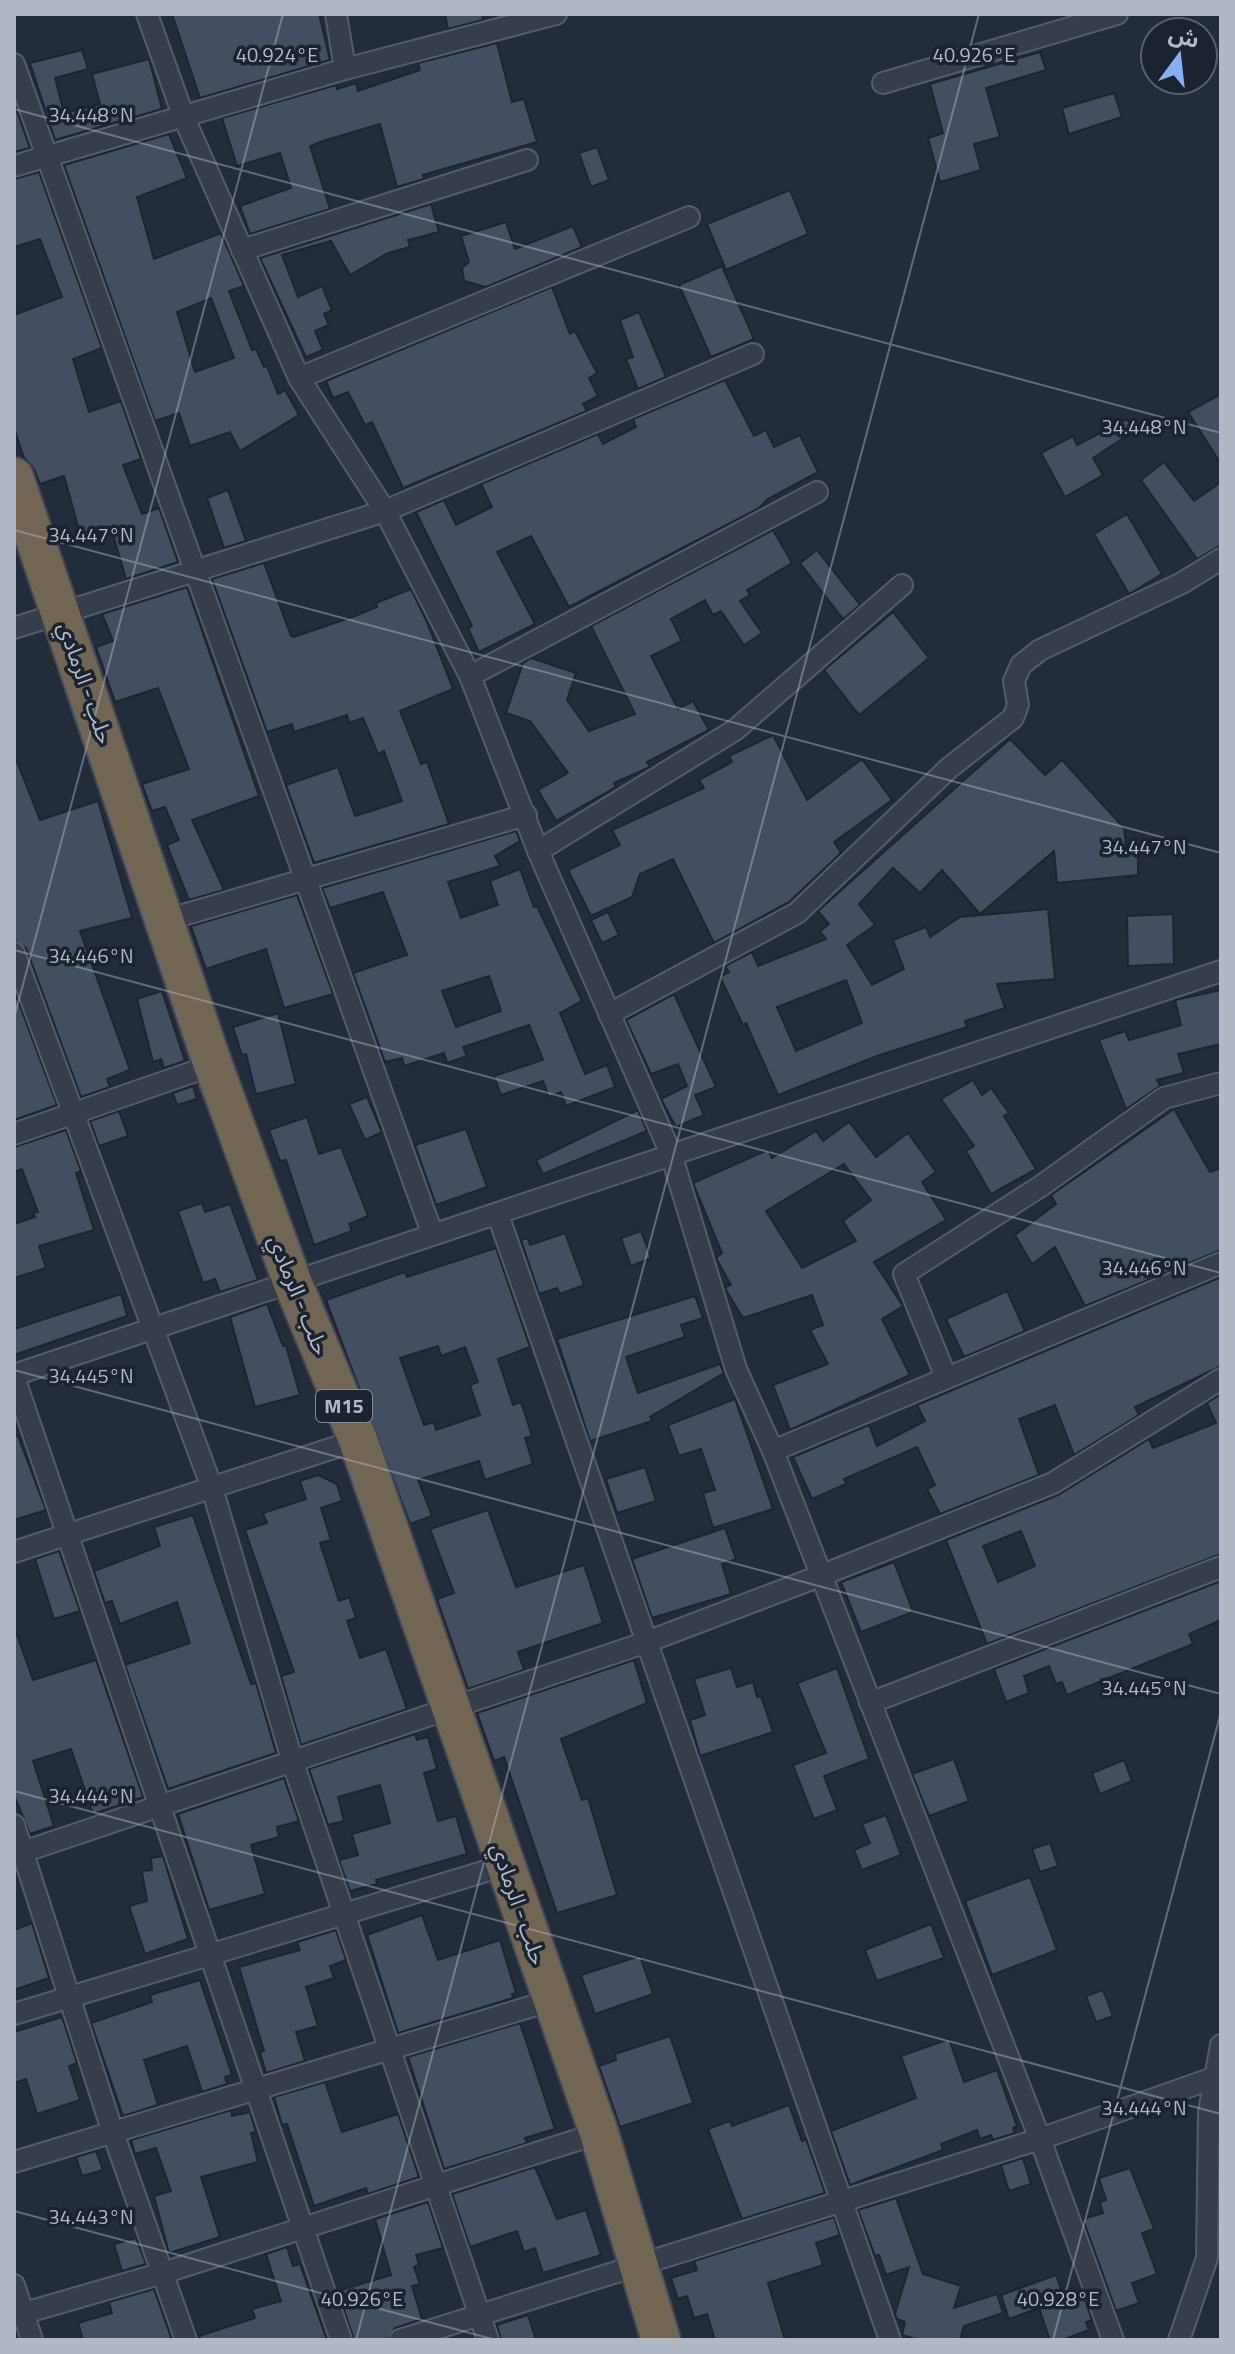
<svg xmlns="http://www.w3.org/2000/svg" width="1235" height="2354" viewBox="0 0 1235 2354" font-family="'Titillium Web','Noto Sans Arabic',sans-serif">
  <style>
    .building { fill: #434f60; stroke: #1d2532; stroke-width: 2; fill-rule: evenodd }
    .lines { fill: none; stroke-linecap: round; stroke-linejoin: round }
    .street-casing { stroke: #545c69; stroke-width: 24 }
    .highway-casing { stroke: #414956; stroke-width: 42 }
    .street { stroke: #363e4b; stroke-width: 20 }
    .highway { stroke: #716653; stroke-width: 38 }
    .ticks { fill: none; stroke: #b1b9c7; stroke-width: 2; stroke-opacity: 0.45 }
    .labels { text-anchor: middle; stroke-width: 7; stroke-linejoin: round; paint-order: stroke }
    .shield { fill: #1b2330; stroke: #848c9a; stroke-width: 2 }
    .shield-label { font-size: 20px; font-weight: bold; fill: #b1b9c7 }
    .street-label { font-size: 22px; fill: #b1b9c7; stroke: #1b2330 }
    .ticks-label { font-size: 20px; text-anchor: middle; fill: #b1b9c7; stroke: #1b2330; stroke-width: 7; stroke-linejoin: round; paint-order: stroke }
  </style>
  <rect width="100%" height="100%" fill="#222c3b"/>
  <g class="building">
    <path d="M172,14H319L330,60L200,98Z"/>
    <path d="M445,14H482L483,20L448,29Z"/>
    <path d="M497,43L512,102L524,99L537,142L423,175L424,179L397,187L380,124L323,141L310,146L330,209L250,234L240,206L291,188L280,153L237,166L222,118L336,85L337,89L356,83L358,91L420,70L418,63Z"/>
    <path d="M82,50L88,69L55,78L64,113L100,104L92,74L149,59L162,109L55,140L30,63Z"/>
    <path d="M1040,52L1046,70L986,88L1000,137L974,144L981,170L940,182L928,138L943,133L930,84Z"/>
    <path d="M1114,93L1122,117L1069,134L1062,108Z"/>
    <path d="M14,103L30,148L14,152Z"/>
    <path d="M169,134L187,178L137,197L154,259L221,233L244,286L229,291L252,350L256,349L264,367L267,366L278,394L285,390L299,415L240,451L230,432L190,446L179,413L155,421L64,165ZM211,298L234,358L195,372L177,312Z"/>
    <path d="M597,147L609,180L591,187L579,153Z"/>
    <path d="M39,172L102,348L73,359L89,412L121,401L141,459L123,465L142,514L159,508L178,562L126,579L111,528L81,537L64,476L40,484L34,469L24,458L14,428V315L62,297L40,239L14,247V179Z"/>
    <path d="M790,190L808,234L726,270L707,224Z"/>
    <path d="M431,204L439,232L408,240L410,247L388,253L350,275L331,241L282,255L298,297L322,286L332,310L324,314L329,325L315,331L323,350L306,357L260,258Z"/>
    <path d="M506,222L515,249L573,226L582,247L486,287L464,281L462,268L469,262L461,236Z"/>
    <path d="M722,266L754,339L711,357L679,285Z"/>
    <path d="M552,287L570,334L575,331L597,373L589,378L598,396L583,404L587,411L403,488L372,422L365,425L348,392L333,398L326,381Z"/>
    <path d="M639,312L666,377L638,389L626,359L633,357L620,320Z"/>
    <path d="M725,380L754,436L766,430L774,447L800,435L818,472L768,499L759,508L569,607L531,536L497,552L535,624L479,652L468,628L472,626L416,512L444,500L456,525L492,507L481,484L598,434L603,444L636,427L633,419Z"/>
    <path d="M1221,394V464L1188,412Z"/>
    <path d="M1127,419L1134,431L1093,458L1103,475L1065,497L1041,453L1073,436L1077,445Z"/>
    <path d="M1164,462L1194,501L1221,482V545L1197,559L1141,480Z"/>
    <path d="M228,490L246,541L224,548L207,498Z"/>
    <path d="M1127,514L1162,574L1129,594L1094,534Z"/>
    <path d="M773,530L792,563L747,590L750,595L740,601L762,633L744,645L721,611L713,615L705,600L671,619L682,641L651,656L678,709L693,701L709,730L647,762L650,767L614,783L616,787L556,821L538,790L568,773L530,721L506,713L523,663L531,658L576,673L567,700L589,731L635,714L591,626Z"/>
    <path d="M817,550L860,605L843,619L800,563Z"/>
    <path d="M264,563L291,636L294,637L355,616L377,607L376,603L411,589L427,622L453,689L400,711L421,764L427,762L449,824L314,863L286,785L338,767L355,816L402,801L384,751L378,754L363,718L349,723L347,715L294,732L292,724L267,732L212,579Z"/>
    <path d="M187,587L259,796L192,820L224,890L189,900L167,845L179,840L165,807L152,811L142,784L189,769L158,688L115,702L96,647L113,641L102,614Z"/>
    <path d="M893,612L929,658L859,715L824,670Z"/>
    <path d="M773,735L807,800L862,759L892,800L834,842L841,853L789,902L714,943L673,859L640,874L632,897L591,916L568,870L620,845L612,830L704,788L699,780L732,762L729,756Z"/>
    <path d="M1010,739L1045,775L1062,760L1124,828L1127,852L1138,850V875L1057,883L1054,851L980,914L942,870L920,893L893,868L859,904L875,925L847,945L872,985L904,969L893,940L926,927L930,937L960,917L1048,909L1055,979L997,984L1005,1008L965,1021L967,1027L877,1056L778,1095L746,1023L743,1025L720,977L729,972L725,966L752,952L758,966L826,939L820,931L829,924L818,911ZM846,980L862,1023L796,1051L777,1007Z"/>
    <path d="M14,754L40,820L98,801L132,918L80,931L130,1070L107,1079L110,1087L81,1097L26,948L14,940Z"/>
    <path d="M516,831L520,841L495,856L500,866L448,882L461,918L498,905L490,881L520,869L534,907L537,906L582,1001L560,1013L585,1074L607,1065L615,1087L566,1106L561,1092L549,1097L543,1081L501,1095L494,1076L543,1060L529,1025L463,1047L467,1056L447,1063L444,1053L404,1066L402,1058L385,1062L353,973L407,955L383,892L330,908L322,888ZM489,976L501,1011L456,1027L442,991Z"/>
    <path d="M297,895L333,994L284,1008L266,949L206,969L191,926Z"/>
    <path d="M608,912L619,935L602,943L591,920Z"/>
    <path d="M1173,914L1174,964L1128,966L1127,916Z"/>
    <path d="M14,990L57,1105L14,1120Z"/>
    <path d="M1221,990V1044L1178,1054L1184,1073L1157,1080L1160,1086L1126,1109L1099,1040L1125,1031L1129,1040L1181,1025L1175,1000Z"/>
    <path d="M162,991L185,1061L164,1068L161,1059L153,1062L137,999Z"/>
    <path d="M674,994L716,1087L695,1095L704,1115L676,1127L661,1099L687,1086L678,1064L651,1074L626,1020Z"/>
    <path d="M278,1013L296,1084L256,1094L246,1054L242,1055L233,1027Z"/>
    <path d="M973,1080L982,1095L991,1088L1009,1113L1004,1116L1036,1169L991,1194L966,1151L974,1146L941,1099Z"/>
    <path d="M193,1086L197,1099L177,1105L173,1093Z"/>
    <path d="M367,1097L382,1132L365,1140L349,1104Z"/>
    <path d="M1174,1109L1210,1172L1221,1168V1250L1085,1306L1055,1247L1032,1264L1015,1235L1056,1204L1051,1195Z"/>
    <path d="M638,1110L647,1131L543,1174L536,1160Z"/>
    <path d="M119,1111L128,1136L99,1146L90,1121Z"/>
    <path d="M307,1117L319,1154L341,1147L368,1216L349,1224L352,1231L314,1245L286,1160L280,1161L269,1130Z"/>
    <path d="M849,1122L876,1157L908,1133L936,1172L922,1182L946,1220L874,1262L903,1306L882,1319L910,1375L790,1430L773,1385L828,1364L810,1330L823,1325L812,1295L743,1318L726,1290L725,1287L731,1285L716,1258L722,1253L693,1183L768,1150L772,1158L816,1131L823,1141ZM844,1164L871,1200L843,1221L856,1241L802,1268L766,1211Z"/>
    <path d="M466,1129L487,1187L436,1205L415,1145Z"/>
    <path d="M66,1130L81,1171L76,1173L94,1230L39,1246L46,1268L14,1278V1224L35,1217L33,1213L38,1212L22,1169L14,1172V1147Z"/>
    <path d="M202,1203L205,1212L230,1204L258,1280L220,1292L215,1279L203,1283L178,1211Z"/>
    <path d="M641,1231L651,1258L631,1266L621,1238Z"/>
    <path d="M565,1233L584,1285L560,1294L557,1288L539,1294L521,1240L528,1238L530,1245Z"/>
    <path d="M496,1248L530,1347L498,1359L513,1405L521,1402L532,1436L525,1438L533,1464L485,1480L479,1461L418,1480L432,1516L410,1524L326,1300L405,1272L407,1277ZM438,1346L441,1356L465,1347L478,1382L470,1385L480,1415L436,1430L434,1422L424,1425L400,1358Z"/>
    <path d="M1221,1277V1366L1135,1407L1139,1415L1074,1455L1055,1405L1019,1419L1039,1475L940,1514L927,1489L935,1485L917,1447L844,1479L846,1484L812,1499L793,1457L869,1425L877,1446L925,1421L917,1405Z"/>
    <path d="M1007,1291L1025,1331L964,1357L946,1319Z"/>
    <path d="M121,1294L127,1316L14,1355V1329Z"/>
    <path d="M695,1296L703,1318L681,1325L685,1337L626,1357L638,1393L720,1364L724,1373L650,1417L652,1421L590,1441L557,1339Z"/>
    <path d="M267,1304L283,1346H286L300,1395L255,1407L230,1317Z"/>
    <path d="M1221,1394V1554L987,1644L946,1540L1058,1495L1149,1439L1153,1448L1216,1423L1207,1403ZM1021,1531L1035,1566L998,1582L983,1546Z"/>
    <path d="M735,1399L773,1509L713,1528L703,1493L715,1490L701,1449L679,1456L668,1425Z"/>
    <path d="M14,1436H18L46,1510L14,1520Z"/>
    <path d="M645,1467L656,1501L617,1513L606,1479Z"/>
    <path d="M318,1475L337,1484L342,1501L321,1508L331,1540L320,1543L339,1601L349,1597L356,1618L347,1621L360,1658L386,1649L407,1709L301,1745L281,1676L294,1672L245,1530L267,1523L263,1513L306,1499L300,1481Z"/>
    <path d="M488,1510L516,1587L584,1565L603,1623L518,1652L524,1670L468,1689L437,1599L454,1593L430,1529Z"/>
    <path d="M193,1515L251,1684L256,1683L276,1753L168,1789L125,1665L190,1643L177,1602L120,1624L112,1601L105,1603L94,1571L160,1546L154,1527Z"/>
    <path d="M725,1528L736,1559L722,1564L731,1594L652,1618L632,1559Z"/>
    <path d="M59,1551L80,1611L54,1619L35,1559Z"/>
    <path d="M894,1562L913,1612L861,1632L841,1582Z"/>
    <path d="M1221,1581V1620L1189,1634L1193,1644L1067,1695L1062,1682L1056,1684L1049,1666L1024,1676L1029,1693L1006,1702L994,1669Z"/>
    <path d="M14,1635H17L33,1680L96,1660L143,1797L93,1814L71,1749L33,1761L54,1826L30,1834L14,1795Z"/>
    <path d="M634,1660L647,1703L561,1739L582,1800L588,1798L617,1895L557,1913L504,1757L494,1761L477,1713Z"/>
    <path d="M731,1668L737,1687L753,1682L757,1697L761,1696L773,1732L700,1756L690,1720L705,1715L694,1679Z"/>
    <path d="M837,1668L869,1759L824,1776L837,1810L814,1819L793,1765L826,1753L797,1683Z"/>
    <path d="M415,1734L417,1740L428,1737L437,1769L424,1773L438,1821L456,1816L467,1854L376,1880L377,1884L350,1891L339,1860L358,1855L352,1834L390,1823L380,1785L338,1797L344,1821L328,1825L309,1769Z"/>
    <path d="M954,1759L969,1801L929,1816L912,1774Z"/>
    <path d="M1124,1760L1132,1781L1100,1794L1092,1773Z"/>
    <path d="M284,1778L299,1821L277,1827L279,1837L251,1845L265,1894L209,1910L178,1814Z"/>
    <path d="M886,1815L901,1855L862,1870L854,1850L870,1843L862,1824Z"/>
    <path d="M1050,1843L1058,1866L1040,1872L1032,1849Z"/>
    <path d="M163,1856L188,1939L145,1954L129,1906L147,1901L142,1871L152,1870L151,1858Z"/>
    <path d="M1030,1877L1057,1950L992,1975L965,1901Z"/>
    <path d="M422,1915L438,1960L500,1940L516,1993L512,1994L513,1998L398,2033L367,1935Z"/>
    <path d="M32,1923L49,1978L14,1990V1930Z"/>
    <path d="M931,1924L944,1958L877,1981L865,1950Z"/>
    <path d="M336,1930L346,1960L330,1966L334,1978L306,1987L318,2026L296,2032L305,2061L266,2073L260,2052L264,2051L239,1967L300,1950L297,1942Z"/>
    <path d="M640,1956L653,1994L595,2014L581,1975Z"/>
    <path d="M200,1980L232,2075L225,2077L227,2084L202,2092L187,2046L144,2060L158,2105L123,2116L91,2023L152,2002L150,1995Z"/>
    <path d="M1103,1990L1113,2016L1096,2022L1086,1996Z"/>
    <path d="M62,2017L77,2063L69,2066L80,2100L37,2114L26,2079L14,2083V2032Z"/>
    <path d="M520,2023L555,2129L525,2138L527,2143L444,2169L408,2057Z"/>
    <path d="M670,2036L693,2103L620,2127L599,2066L616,2060L615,2054Z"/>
    <path d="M949,2039L964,2082L997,2070L1017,2126L1013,2128L1015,2133L993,2140L991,2135L980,2139L977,2130L941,2144L943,2150L850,2185L831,2131L916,2098L901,2056Z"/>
    <path d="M325,2082L342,2132L398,2114L419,2177L368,2194L366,2188L314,2206L287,2124L282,2125L274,2097Z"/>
    <path d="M789,2105L802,2141L806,2139L825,2193L742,2219L708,2129L730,2121L732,2126Z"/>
    <path d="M231,2110L232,2116L250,2112L256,2132L251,2133L258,2162L201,2177L220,2237L169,2253L154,2196L171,2191L156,2148L135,2154L131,2140Z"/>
    <path d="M96,2151L103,2170L82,2176L76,2157Z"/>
    <path d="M1023,2158L1031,2184L1009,2191L1001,2165Z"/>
    <path d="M535,2167L557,2219L586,2210L601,2255L543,2273L535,2248L524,2252L517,2231L470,2247L452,2194Z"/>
    <path d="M1130,2168L1154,2229L1142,2233L1157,2274L1132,2283L1139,2303L1116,2311L1083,2219L1103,2213L1100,2202L1106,2200L1099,2178Z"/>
    <path d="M896,2198L923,2274L961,2286L954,2308L997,2294L1003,2313L964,2326L960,2340H919L902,2335L905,2322L897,2319L895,2314L909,2267L886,2275L879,2255L875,2256L858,2210Z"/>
    <path d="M428,2202L443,2248L416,2255L419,2265L414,2267L420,2284L412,2286L422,2319L395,2328L387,2340H354L338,2291L391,2275L375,2219Z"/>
    <path d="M834,2217L840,2235L816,2243L823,2265L768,2283L785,2340H715L707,2314L694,2318L687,2296L678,2299L671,2278L697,2270L694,2261Z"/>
    <path d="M136,2238L146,2264L122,2271L114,2244Z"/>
    <path d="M287,2247L293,2266L300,2264L327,2340H200L199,2336L255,2318L252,2309L281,2301L266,2254Z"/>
    <path d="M1056,2275L1066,2303L1084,2297L1092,2320L1086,2322L1089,2330L1062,2340H1050L1039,2308L1009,2319L1001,2295Z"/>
    <path d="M154,2289L172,2340H83L78,2323L112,2313L109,2302Z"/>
    <path d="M528,2315L536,2340H501L497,2325Z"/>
  </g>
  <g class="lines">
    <g class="street-casing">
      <g id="street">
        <path d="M147,14L184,118L299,378L385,511L470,676L538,851L671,1154L736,1369L773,1451L1040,2139L1113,2340"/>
        <path d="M336,14L345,69"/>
        <path d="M14,64L432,1233"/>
        <path d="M883,83L1117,14"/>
        <path d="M14,166L345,69L556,14"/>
        <path d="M242,250L527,160"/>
        <path d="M299,378L689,217"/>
        <path d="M14,628L385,511L753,354"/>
        <path d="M470,676L817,492"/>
        <path d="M538,851L735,730L902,585"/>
        <path d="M166,920L526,815"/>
        <path d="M14,953L212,1488L293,1763L488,2340"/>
        <path d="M609,1014L797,913L949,768L1013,718L1018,705L1014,681L1021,665L1040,650L1182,583L1221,559"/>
        <path d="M14,1134L213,1065"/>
        <path d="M498,1215L890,2340"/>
        <path d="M14,1375L1221,971"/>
        <path d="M14,1377L341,2340"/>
        <path d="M946,1377L904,1274L1041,1186L1164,1098L1221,1083"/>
        <path d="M773,1451L1221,1263"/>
        <path d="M14,1552L358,1440"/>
        <path d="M870,1703L1221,1567"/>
        <path d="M14,1825L113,2133L186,2340"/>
        <path d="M14,1855L644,1643L820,1576L1053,1483L1221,1379"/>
        <path d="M14,2014L506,1865"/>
        <path d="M14,2162L553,2000"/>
        <path d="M14,2285L32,2340"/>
        <path d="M14,2316L163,2273L599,2133"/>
        <path d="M400,2340L1040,2139L1216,2077"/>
        <path d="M1179,2340L1207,2258L1209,2112L1221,2045"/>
      </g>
    </g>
    <g class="highway-casing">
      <path id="highway" d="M14,477L213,1065L292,1281L358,1440L599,2133L661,2340"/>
    </g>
    <use href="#street" class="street"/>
    <use href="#highway" class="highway"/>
  </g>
  <path class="ticks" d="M14,109L1221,433M14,530L1221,853M14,950L1221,1273M14,1018L283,14M14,1370L1221,1694M14,1791L1221,2114M14,2211L496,2340M356,2340L979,14M1053,2340L1221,1712"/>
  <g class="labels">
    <rect class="shield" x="316" y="1390" width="56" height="32" rx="6"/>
    <g class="shield-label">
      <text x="344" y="1413">M15</text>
    </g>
    <g class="street-label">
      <text transform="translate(86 683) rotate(71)" y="8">حلب - الرمادي</text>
      <text transform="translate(299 1295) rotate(68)" y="8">حلب - الرمادي</text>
      <text transform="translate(519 1904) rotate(71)" y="8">حلب - الرمادي</text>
    </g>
  </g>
  <g class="ticks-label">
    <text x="277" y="62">40.924°E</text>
    <text x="974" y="62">40.926°E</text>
    <text x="91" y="122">34.448°N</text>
    <text x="1144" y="434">34.448°N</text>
    <text x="91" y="542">34.447°N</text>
    <text x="1144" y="854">34.447°N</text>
    <text x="91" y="963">34.446°N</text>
    <text x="1144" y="1275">34.446°N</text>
    <text x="91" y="1383">34.445°N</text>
    <text x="1144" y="1695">34.445°N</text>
    <text x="91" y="1803">34.444°N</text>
    <text x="1144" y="2115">34.444°N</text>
    <text x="91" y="2224">34.443°N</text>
    <text x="362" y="2306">40.926°E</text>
    <text x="1058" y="2306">40.928°E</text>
  </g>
  <rect width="1235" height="2354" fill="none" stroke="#b1b9c7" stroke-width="32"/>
  <g transform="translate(1179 56) rotate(15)"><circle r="38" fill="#1b2330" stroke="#575f6c" stroke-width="2"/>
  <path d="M0-6L14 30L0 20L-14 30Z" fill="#86aff7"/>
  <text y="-12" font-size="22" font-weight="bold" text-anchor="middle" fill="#b1b9c7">ش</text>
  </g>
</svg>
